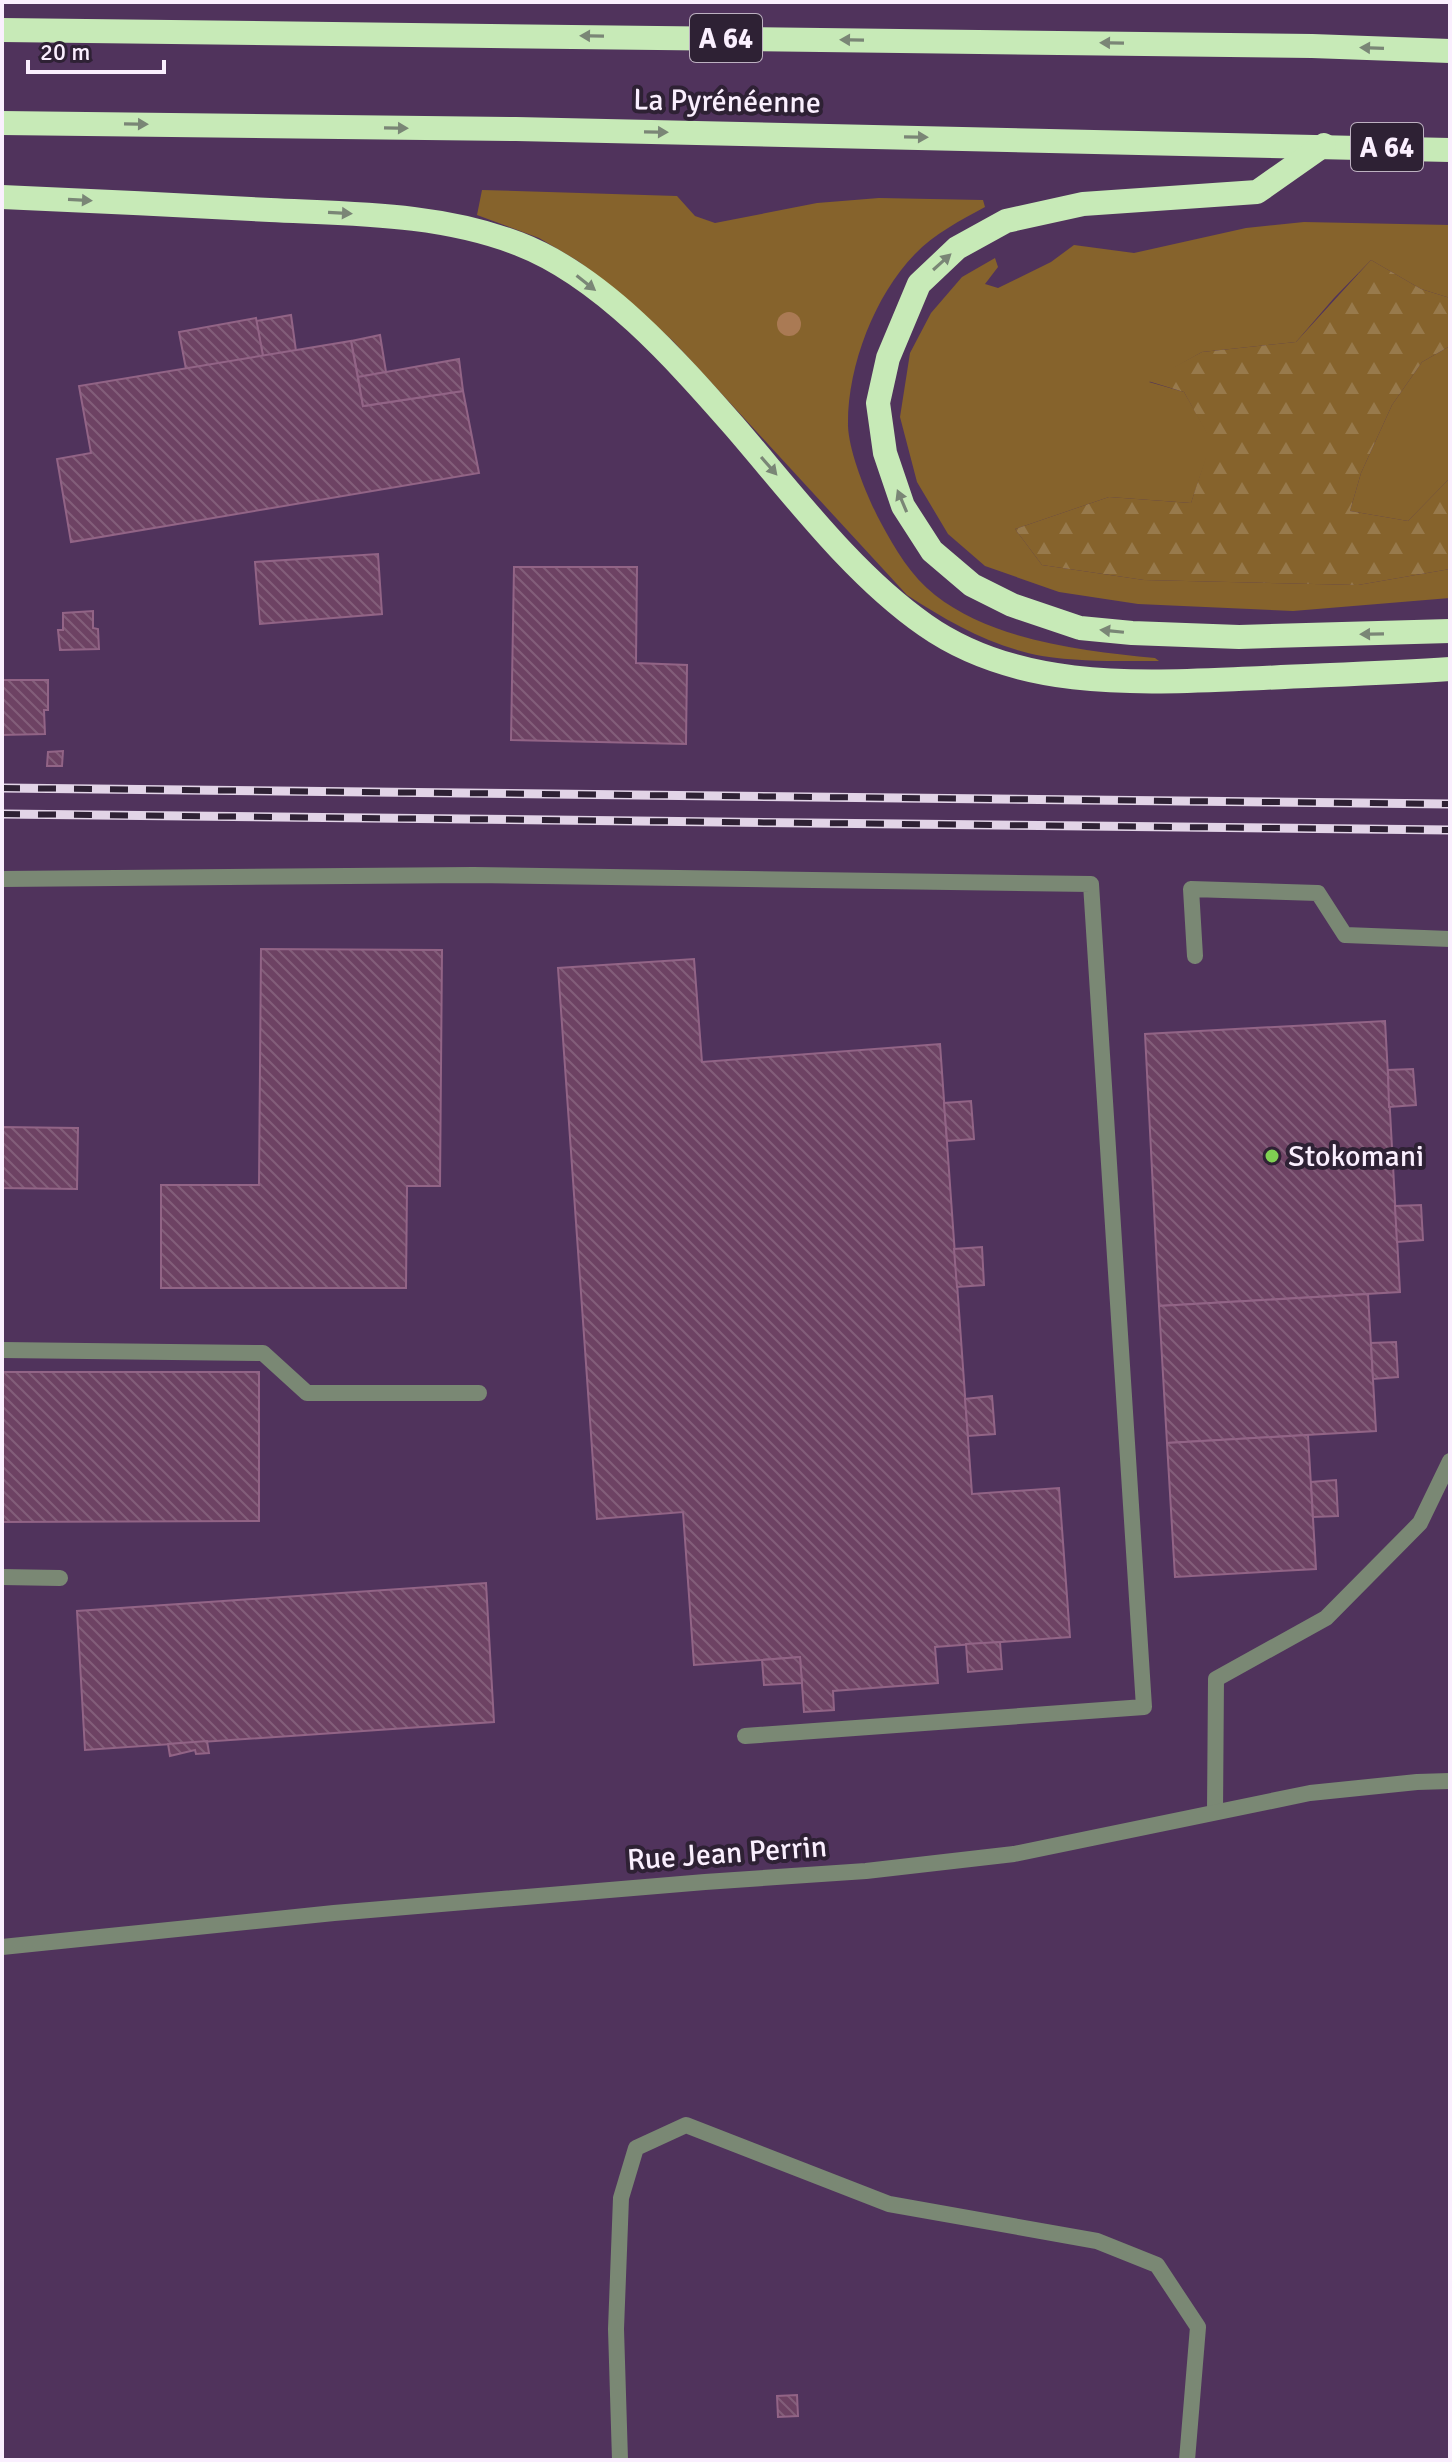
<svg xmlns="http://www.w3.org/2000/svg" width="1452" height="2462" viewBox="0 0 1452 2462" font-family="Signika,sans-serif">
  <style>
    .grass { fill: #86632c }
    .forest { fill: url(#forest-firs) }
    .building { fill: url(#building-back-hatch); stroke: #926486; stroke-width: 2 }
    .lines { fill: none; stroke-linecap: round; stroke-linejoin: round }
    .service { stroke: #7a8874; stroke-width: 16 }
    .minor { stroke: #7a8874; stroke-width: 16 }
    .motorway { stroke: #c7eab7; stroke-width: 24 }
    .rail-casing { stroke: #e2d4e7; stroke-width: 9 }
    .rail { stroke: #2e2134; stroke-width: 6; stroke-dasharray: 18; stroke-linecap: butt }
    .tree { fill: #aa7a54 }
    .oneway { fill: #7a8676 }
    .poi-dot { fill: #7fd052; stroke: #2e2134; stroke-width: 3 }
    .labels { text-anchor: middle; stroke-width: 8; stroke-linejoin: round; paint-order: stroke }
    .shield { fill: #2e2134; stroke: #bdb1c1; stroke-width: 2 }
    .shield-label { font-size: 28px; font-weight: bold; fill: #faeffe }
    .street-label { font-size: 30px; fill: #faeffe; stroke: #2e2134 }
    .poi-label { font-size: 30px; fill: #faeffe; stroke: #2e2134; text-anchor: start }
  </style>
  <defs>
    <pattern id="forest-firs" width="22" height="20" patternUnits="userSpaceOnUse" patternTransform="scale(2)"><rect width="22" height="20" fill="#86632c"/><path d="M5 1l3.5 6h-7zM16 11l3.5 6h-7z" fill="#987a4c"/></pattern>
    <pattern id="building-back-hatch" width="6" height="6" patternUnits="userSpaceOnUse" patternTransform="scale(2)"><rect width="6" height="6" fill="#6d4263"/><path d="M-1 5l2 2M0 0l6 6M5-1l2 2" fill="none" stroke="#835e7a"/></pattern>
  </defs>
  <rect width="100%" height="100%" fill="#50335c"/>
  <g class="grass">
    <path d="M482,190L677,196L695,216L715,223L817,203L879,198L983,200L985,207C961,220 934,234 915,254C874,296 847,368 848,426C849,453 868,499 881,523C895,549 911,576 935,595C993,641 1084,651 1155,658L1159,661C1120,661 1080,662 1042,656C992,647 949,622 907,595L673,341L615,289L578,261L539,238L477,215Z"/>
    <path d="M1304,222L1450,225V298L1421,289L1371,260L1334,298L1296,342L1202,352L1149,382L1184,392L1212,441L1191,503L1109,497L1015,529L1042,565L1144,580L1358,585L1450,569V598L1293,611L1138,604L1059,592L985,566L948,534L917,482L900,417L910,353L931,313L962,277L995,258L998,267L985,284L998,288L1051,262L1074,245L1134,253L1246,228Z"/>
    <path d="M1450,346V478L1408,521L1350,511L1361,473L1392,405L1422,362Z"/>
  </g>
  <path class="forest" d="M1371,260L1421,289L1450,298V346L1422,362L1392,405L1361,473L1350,511L1408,521L1450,478V569L1358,585L1144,580L1042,565L1015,529L1109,497L1191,503L1211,441L1184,392L1148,381L1202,352L1296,342Z"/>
  <g class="building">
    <path d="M291,315L296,351L263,356L256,321Z"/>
    <path d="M256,318L263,356L186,369L179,332Z"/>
    <path d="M380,335L386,372L358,377L351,341Z"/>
    <path d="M351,341L363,406L463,391L479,473L71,542L57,459L91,453L79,386Z"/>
    <path d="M459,359L463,391L363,406L358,377Z"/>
    <path d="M378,554L382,614L260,624L255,562Z"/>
    <path d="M514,567H637L636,663L687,665L686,744L511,740Z"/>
    <path d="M93,611V628L98,629L99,649L60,650L58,630H63V613Z"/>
    <path d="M2,680H48V710H44L45,734L2,735Z"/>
    <path d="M63,751L62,766H47L48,752Z"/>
    <path d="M261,949L442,950L440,1186H407L406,1288H161V1185H259Z"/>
    <path d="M694,959L702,1062L940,1044L972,1494L1059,1488L1070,1637L935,1647L938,1683L833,1691L834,1710L804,1712L800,1657L694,1665L683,1512L597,1519L558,968Z"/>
    <path d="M1385,1021L1400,1292L1159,1306L1145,1034Z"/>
    <path d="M1413,1069L1416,1105L1389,1107L1388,1070Z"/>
    <path d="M971,1101L974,1139L947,1141L944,1103Z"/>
    <path d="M2,1127L78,1128L77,1189L2,1188Z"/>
    <path d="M1421,1205L1423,1240L1397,1242L1395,1206Z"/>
    <path d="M982,1247L984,1285L957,1287L954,1249Z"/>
    <path d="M1368,1294L1376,1431L1167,1443L1159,1306Z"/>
    <path d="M1396,1342L1398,1377L1373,1379L1371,1343Z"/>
    <path d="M2,1372H259V1521L2,1522Z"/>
    <path d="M992,1396L995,1434L968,1436L965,1399Z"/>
    <path d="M1308,1435L1316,1569L1175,1577L1167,1443Z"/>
    <path d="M1336,1480L1338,1516L1313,1517L1311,1482Z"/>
    <path d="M486,1583L494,1722L85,1750L77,1611Z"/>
    <path d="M1000,1642L1002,1669L968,1672L966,1644Z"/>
    <path d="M800,1657L802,1683L764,1685L762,1660Z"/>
    <path d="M207,1741L209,1753L196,1754L195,1750L170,1756L168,1744Z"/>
    <path d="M797,2395L798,2416L778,2417L777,2396Z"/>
  </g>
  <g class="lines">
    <g class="service">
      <path d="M2,879L473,875L1091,884L1144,1707L745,1736"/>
      <path d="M1195,956L1191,889L1318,893L1345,935L1450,939"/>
      <path d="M2,1350L263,1353L307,1393H479"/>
      <path d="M2,1577L60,1578"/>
      <path d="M1215,1812L1216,1679L1326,1618L1420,1523L1450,1461"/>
      <path d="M620,2460L616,2329L621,2198L636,2148L686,2125L889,2204L1097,2241L1157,2265L1198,2327L1187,2460"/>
    </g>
    <path class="minor" d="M2,1947L334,1913L705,1882L866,1871L1014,1854L1310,1793L1417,1782L1450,1781"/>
    <g class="motorway">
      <path d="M2,30L1312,46L1450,51"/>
      <path d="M2,123L516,129L1450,150"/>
      <path d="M1324,145L1257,192L1083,204L1006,221L957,248L919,284L888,358L878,403L885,453L903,506L932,551L972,585L1012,605L1080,628L1132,633L1239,637L1450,631"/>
      <path d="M2,197C91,201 181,205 270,210C352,214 440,213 519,244C602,276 676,360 734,426C792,493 852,574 925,625C1023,694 1150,682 1263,678C1326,675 1388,673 1450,669"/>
    </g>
    <g class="rail-casing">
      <g id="rail">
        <path d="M2,788L1450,804"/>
        <path d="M2,814L1450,830"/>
      </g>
    </g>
    <use href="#rail" class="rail"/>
  </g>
  <circle class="tree" cx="789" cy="324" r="12"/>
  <defs><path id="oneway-solid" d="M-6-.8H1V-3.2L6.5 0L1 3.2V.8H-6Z" transform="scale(2)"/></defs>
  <g class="oneway">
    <use href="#oneway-solid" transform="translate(592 36) rotate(-179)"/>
    <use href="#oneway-solid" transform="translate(852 40) rotate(-179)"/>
    <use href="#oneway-solid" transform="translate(1112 43) rotate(-179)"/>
    <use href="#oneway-solid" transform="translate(1372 48) rotate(-178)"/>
    <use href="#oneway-solid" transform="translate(136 124) rotate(1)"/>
    <use href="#oneway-solid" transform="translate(396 128) rotate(1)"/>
    <use href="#oneway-solid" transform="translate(656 132) rotate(1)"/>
    <use href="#oneway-solid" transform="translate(916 137) rotate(1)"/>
    <use href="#oneway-solid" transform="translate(80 200) rotate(3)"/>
    <use href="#oneway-solid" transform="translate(340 213) rotate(3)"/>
    <use href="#oneway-solid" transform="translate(942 262) rotate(-42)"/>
    <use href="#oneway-solid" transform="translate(586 283) rotate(38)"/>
    <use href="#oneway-solid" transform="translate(769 466) rotate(49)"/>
    <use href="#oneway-solid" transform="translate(902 501) rotate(-113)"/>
    <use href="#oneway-solid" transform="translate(1112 631) rotate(-174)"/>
    <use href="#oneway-solid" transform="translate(1372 634) rotate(179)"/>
  </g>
  <circle class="poi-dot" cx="1272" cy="1156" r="8"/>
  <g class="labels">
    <g class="shield">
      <rect x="690" y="14" width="72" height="48" rx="6"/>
      <rect x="1351" y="123" width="72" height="48" rx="6"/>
    </g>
    <g class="shield-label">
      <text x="726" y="48">A 64</text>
      <text x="1387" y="157">A 64</text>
    </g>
    <g class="street-label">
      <text transform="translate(727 101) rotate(1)" y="10">La Pyrénéenne</text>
      <text transform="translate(727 1853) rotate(-4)" y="10">Rue Jean Perrin</text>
    </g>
    <g class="poi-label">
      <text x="1288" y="1166">Stokomani</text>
    </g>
  </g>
  <rect width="1452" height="2462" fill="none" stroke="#faeffe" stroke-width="8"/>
  <path d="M28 60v12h136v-12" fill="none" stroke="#faeffe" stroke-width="4"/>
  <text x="40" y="60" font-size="24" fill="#faeffe" stroke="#2e2134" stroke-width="6" paint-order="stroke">20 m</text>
</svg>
